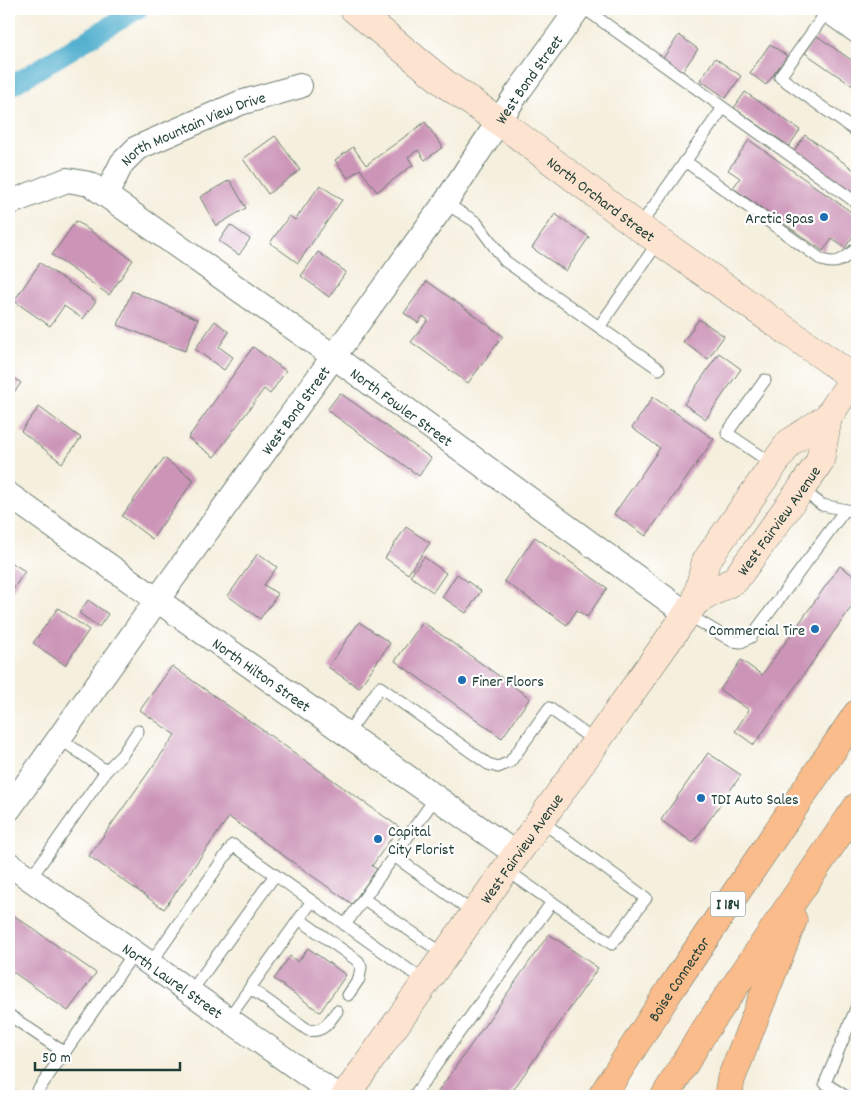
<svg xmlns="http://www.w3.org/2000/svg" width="866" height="1105" viewBox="0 0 866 1105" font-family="Dekko,sans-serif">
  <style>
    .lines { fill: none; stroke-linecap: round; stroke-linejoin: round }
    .canal { stroke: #4fafce; stroke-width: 20 }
    .building { fill: #cc95b8 }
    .service-casing { stroke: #6a7b6f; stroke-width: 13 }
    .minor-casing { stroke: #6a7b6f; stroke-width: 26 }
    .secondary-casing { stroke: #6a7b6f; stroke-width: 29 }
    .motorway-casing { stroke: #6a7b6f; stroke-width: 29 }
    .service { stroke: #fff; stroke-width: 11 }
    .minor { stroke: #fff; stroke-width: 24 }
    .secondary { stroke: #fde4d1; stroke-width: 28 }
    .motorway { stroke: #fabc8b; stroke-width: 28 }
    .poi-dot { fill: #1f6fb2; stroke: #fff; stroke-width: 2 }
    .labels { text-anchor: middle; stroke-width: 4.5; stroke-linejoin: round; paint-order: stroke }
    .shield { fill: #fff; stroke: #627771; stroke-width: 1 }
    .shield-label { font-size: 15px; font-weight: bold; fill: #1f3d34 }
    .street-label { font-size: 16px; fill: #1f3d34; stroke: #fff }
    .poi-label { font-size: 16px; fill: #1f3d34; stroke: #fff; text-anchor: start }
  </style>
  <rect width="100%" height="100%" fill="#fff"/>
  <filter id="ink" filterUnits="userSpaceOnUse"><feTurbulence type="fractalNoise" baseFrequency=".02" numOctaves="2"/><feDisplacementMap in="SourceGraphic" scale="10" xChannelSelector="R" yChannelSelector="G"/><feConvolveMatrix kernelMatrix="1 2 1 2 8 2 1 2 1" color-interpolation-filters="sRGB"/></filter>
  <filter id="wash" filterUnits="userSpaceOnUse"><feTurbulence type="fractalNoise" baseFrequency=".0096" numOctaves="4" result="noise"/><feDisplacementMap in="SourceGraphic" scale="20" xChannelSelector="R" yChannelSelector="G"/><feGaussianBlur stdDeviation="1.12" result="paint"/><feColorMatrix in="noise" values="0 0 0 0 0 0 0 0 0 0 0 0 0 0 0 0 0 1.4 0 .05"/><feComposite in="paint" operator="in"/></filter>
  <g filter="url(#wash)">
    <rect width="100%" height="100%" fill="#f5efdd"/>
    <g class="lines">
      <path class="canal" d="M9,87L138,9"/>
    </g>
    <g id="blocks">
      <g class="building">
        <path d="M679,35L698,49L682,72L663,58Z"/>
        <path d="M817,36L857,64V89L805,53Z"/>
        <path d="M770,44L787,56L766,85L750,73Z"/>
        <path d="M715,58L741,76L726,98L700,80Z"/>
        <path d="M745,92L800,130L789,146L734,108Z"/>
        <path d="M425,122L443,147L425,160L418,150L408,157L413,165L377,192L360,169L348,178L335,160L353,147L366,165Z"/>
        <path d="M805,135L857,172V196L794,151Z"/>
        <path d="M275,136L300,170L268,194L243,159Z"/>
        <path d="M749,140L857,216V230L845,248L832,239L823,251L733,188L740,178L728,170Z"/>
        <path d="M230,180L246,208L216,226L200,197Z"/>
        <path d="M320,185L342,200L298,263L270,243L289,216L295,220Z"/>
        <path d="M555,214L589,237L566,271L532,248Z"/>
        <path d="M76,221L133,260L109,295L52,255Z"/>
        <path d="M230,225L250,239L239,255L219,241Z"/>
        <path d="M318,252L346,272L329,297L301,276Z"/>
        <path d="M40,263L96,301L83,319L64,306L50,326L14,301Z"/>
        <path d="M427,281L503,336L468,383L411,342L428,320L423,316L418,323L404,313Z"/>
        <path d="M132,291L198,319L185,351L118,325Z"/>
        <path d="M699,319L724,336L708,359L683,342Z"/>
        <path d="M215,321L229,332L219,347L233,357L224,370L195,349Z"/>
        <path d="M253,347L286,371L270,394L264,389L214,457L188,438Z"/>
        <path d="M719,353L741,369L706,419L684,404Z"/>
        <path d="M9,374L21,383L9,399Z"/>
        <path d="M340,393L431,458L419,476L327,410Z"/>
        <path d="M653,397L714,439L646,536L614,514L660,448L632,428Z"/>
        <path d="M39,407L81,438L62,463L21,431Z"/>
        <path d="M164,458L194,480L152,539L122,516Z"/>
        <path d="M406,527L430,543L408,574L385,558Z"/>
        <path d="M535,537L607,588L587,617L577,610L567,625L504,581Z"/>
        <path d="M258,553L277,567L264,585L278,594L260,619L228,596Z"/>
        <path d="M424,557L446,573L433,592L410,576Z"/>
        <path d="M12,563L25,571L12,591L9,588V568Z"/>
        <path d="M840,566L857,578V599L754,745L735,731L749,710L720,690L741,660L762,675Z"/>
        <path d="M457,574L481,591L466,613L442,597Z"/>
        <path d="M88,600L108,614L99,627L79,613Z"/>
        <path d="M58,608L89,630L65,665L33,643Z"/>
        <path d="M359,622L390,643L359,688L328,667Z"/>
        <path d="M423,622L530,698L502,738L395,661Z"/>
        <path d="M172,666L399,827L372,866L377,869L352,904L229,817L164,909L89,856L175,735L140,710Z"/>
        <path d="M708,753L741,775L693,843L661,820Z"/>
        <path d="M9,912L96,973L68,1011L9,969Z"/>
        <path d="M549,934L598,968L509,1096H435Z"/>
        <path d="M308,948L346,975L320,1012L274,979L290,956L298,962Z"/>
      </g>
    </g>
  </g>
  <g filter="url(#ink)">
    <use href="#blocks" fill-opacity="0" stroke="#6a7b6f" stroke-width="1"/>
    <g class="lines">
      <g class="service-casing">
        <g id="service">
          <path d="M585,9L857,203"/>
          <path d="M828,10L780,77L857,132"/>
          <path d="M685,161L822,260C839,266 844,258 857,248"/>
          <path d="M445,203L476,222L505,261L599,327L659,241"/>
          <path d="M639,227L723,108"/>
          <path d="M599,327L659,369"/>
          <path d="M765,380L727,433L774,465"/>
          <path d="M801,489L822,505L857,512"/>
          <path d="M687,614L732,641L741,642L751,637L845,510"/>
          <path d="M347,734L380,687L488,764L498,767L510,762L549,708L596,742"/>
          <path d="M106,771L122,755L138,731"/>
          <path d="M394,856L474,913"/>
          <path d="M505,869L612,944L646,898L541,821"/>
          <path d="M30,879L106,771L59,738"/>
          <path d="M364,899L445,955"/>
          <path d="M312,901L250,988L308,1030C323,1033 329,1022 337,1011"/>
          <path d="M299,919L358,961L361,967L359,979L348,995"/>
          <path d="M345,925L436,797"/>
          <path d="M150,964L233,845L426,982"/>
          <path d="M190,993L275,875"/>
          <path d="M9,1015L65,1053"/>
          <path d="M228,1019L250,988"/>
          <path d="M9,1094L12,1096"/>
          <path d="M34,1096L134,953"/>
          <path d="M414,1096L552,902"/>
          <path d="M845,1096L825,1083L857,1006"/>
        </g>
      </g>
      <g class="minor-casing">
        <g id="minor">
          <path d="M826,9L857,31"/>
          <path id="s1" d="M106,195L122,163L137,148L240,103L300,86"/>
          <path id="s2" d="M9,203L67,180L90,184L333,356L687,614"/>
          <path id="s3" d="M9,495L516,854"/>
          <path id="s4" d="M9,809L157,600L445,203L518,92L578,9"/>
          <path id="s5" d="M9,864L337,1096"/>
        </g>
      </g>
      <g class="secondary-casing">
        <g id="secondary">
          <path id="s6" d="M354,9L447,85L499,121L639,227L857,380"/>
          <path id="s7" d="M696,601L735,580L801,489L820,461L828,417L857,373"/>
          <path id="s8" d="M345,1096L696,601L706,561L789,443L828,417"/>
        </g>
      </g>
      <g class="motorway-casing">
        <g id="motorway">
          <path id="s9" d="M602,1096L670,990L857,714"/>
          <path d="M665,1096L703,1033L857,807"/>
          <path d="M728,1096L731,1079L793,920"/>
        </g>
      </g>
      <use href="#service" class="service"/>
      <use href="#minor" class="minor"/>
      <use href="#secondary" class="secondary"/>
      <use href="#motorway" class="motorway"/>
    </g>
  </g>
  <g class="poi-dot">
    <circle cx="824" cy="217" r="5"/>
    <circle cx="815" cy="629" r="5"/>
    <circle cx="462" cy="680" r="5"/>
    <circle cx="701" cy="798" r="5"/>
    <circle cx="378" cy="839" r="5"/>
  </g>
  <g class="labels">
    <rect class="shield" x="710.5" y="891.5" width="35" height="25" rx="4"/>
    <g class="shield-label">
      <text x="728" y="909">I 184</text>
    </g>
    <g class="street-label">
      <text dy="6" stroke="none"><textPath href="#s4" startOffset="896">West Bond Street</textPath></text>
      <text dy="6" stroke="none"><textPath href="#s1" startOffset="116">North Mountain View Drive</textPath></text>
      <text dy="6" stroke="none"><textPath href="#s6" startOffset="312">North Orchard Street</textPath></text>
      <text dy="6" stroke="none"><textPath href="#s2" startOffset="469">North Fowler Street</textPath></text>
      <text dy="6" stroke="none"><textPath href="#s4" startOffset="491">West Bond Street</textPath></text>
      <text dy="6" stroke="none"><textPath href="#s7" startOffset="118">West Fairview Avenue</textPath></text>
      <text dy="6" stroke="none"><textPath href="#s3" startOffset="310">North Hilton Street</textPath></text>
      <text dy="6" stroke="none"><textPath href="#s8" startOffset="304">West Fairview Avenue</textPath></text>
      <text dy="6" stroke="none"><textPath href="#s9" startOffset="140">Boise Connector</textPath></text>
      <text dy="6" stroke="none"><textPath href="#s5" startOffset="201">North Laurel Street</textPath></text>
    </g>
    <g class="poi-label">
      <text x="814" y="223" text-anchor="end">Arctic Spas</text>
      <text x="805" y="635" text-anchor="end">Commercial Tire</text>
      <text x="472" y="686">Finer Floors</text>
      <text x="711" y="804">TDI Auto Sales</text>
      <text x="388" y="836">Capital<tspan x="388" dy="18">City Florist</tspan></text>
    </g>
  </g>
  <rect width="866" height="1105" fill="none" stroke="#fff" stroke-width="30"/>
  <path d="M35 1062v8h145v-8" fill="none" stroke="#1f3d34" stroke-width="2.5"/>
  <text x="42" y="1062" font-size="15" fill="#1f3d34" stroke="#ffffff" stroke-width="4" paint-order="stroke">50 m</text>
</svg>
